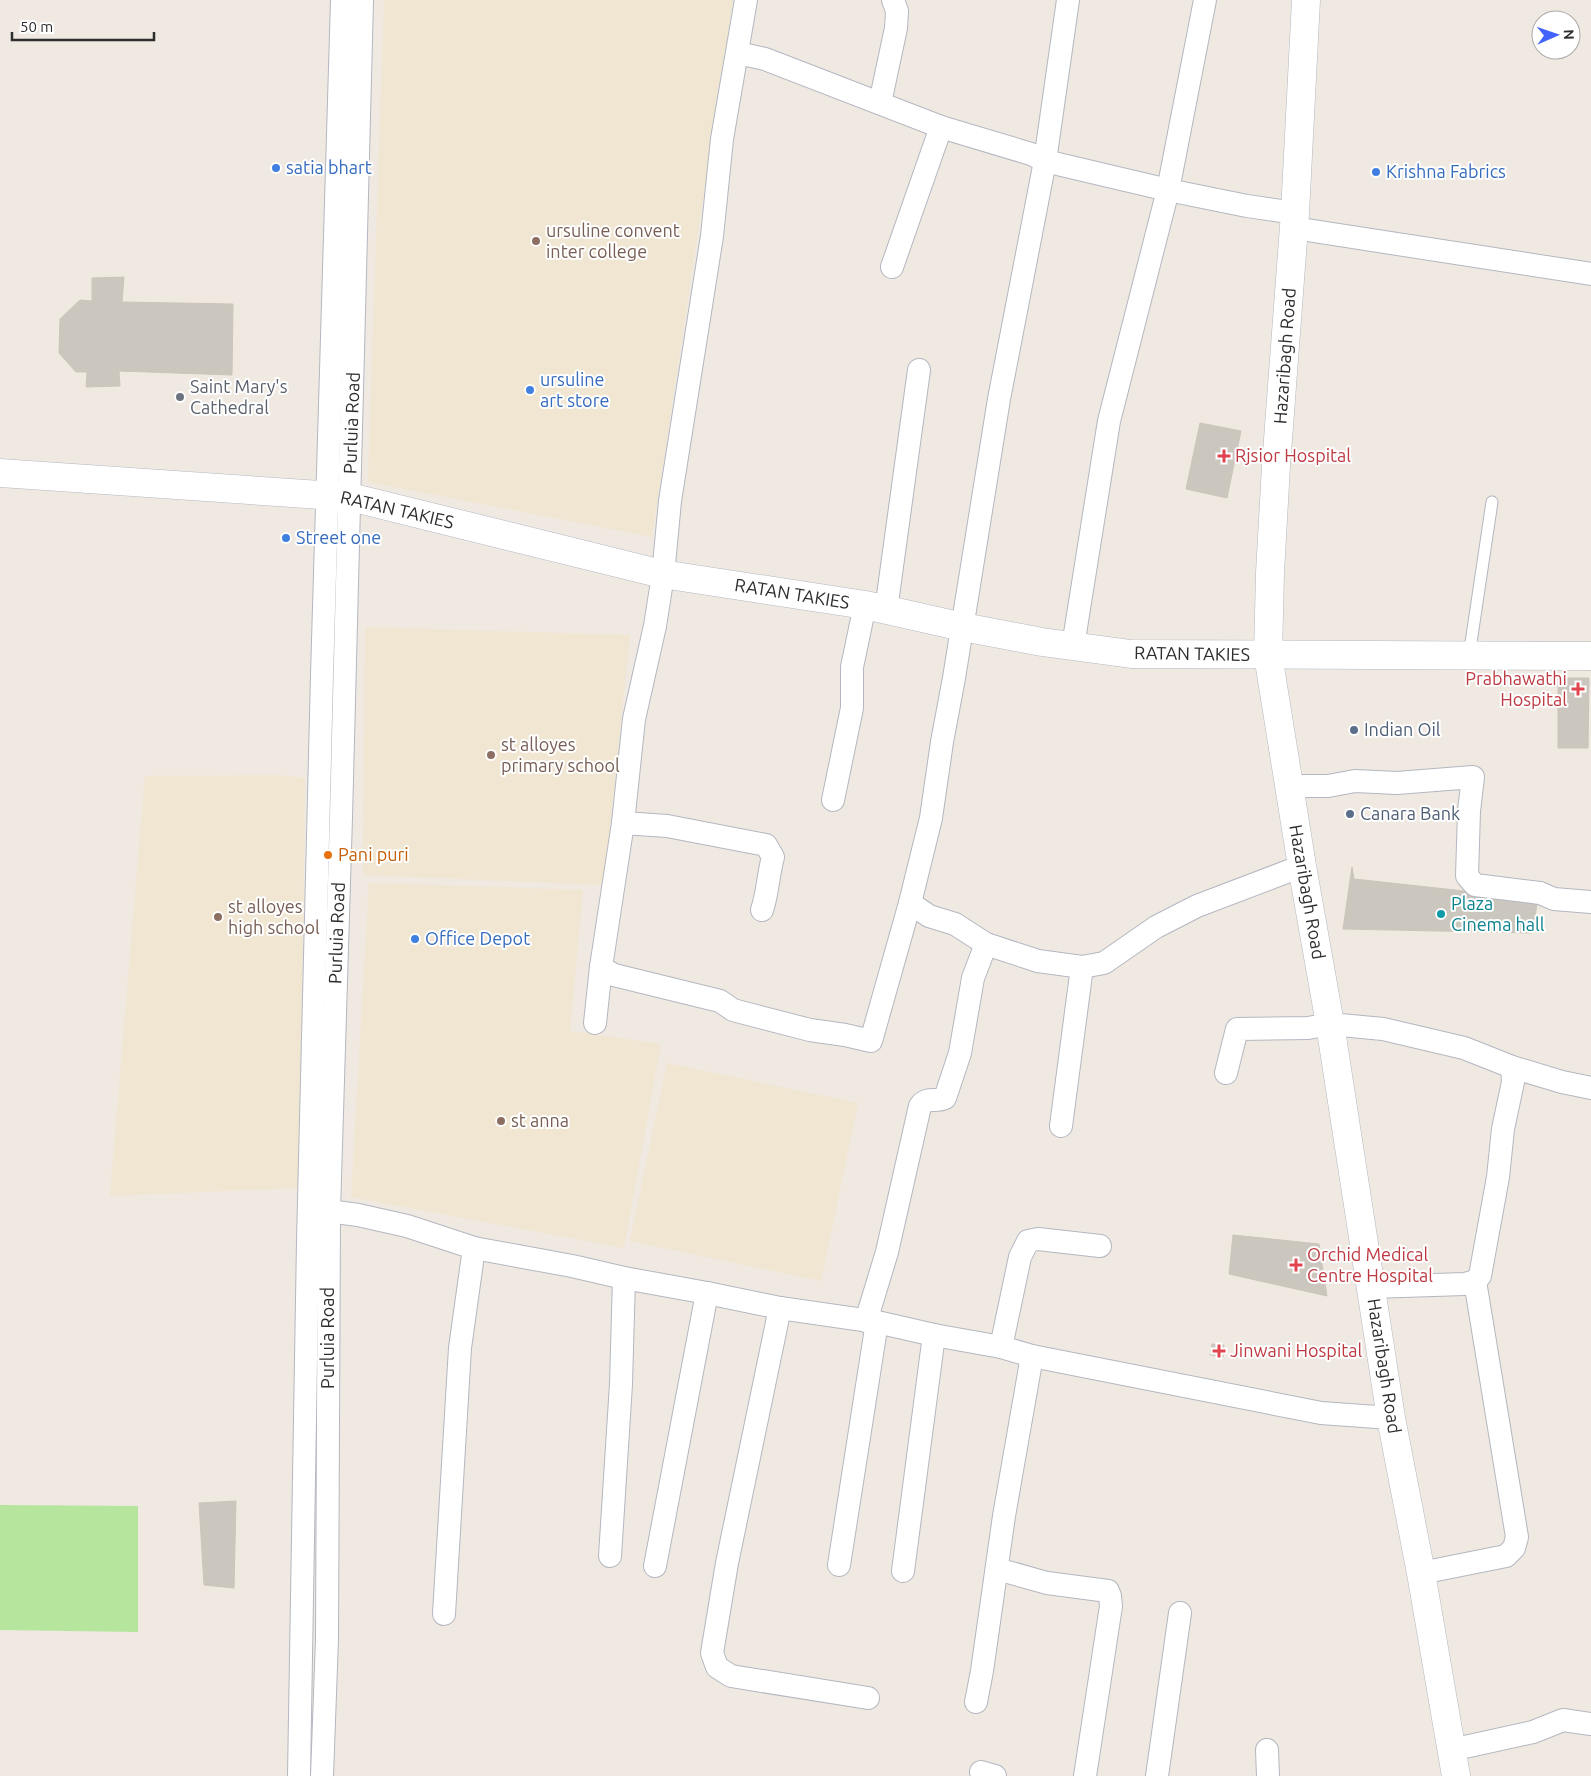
<svg xmlns="http://www.w3.org/2000/svg" width="1591" height="1776" viewBox="0 0 1591 1776" font-family="Ubuntu,sans-serif">
  <style>
    .education { fill: #f0e6d1 }
    .green { fill: #b6e59e }
    .building { fill: #cbc7bf; stroke: #cbc5ba }
    .lines { fill: none; stroke-linecap: round; stroke-linejoin: round }
    .service-casing { stroke: #b4b7c1; stroke-width: 13 }
    .minor-casing { stroke: #b4b7c1; stroke-width: 24 }
    .tertiary-casing { stroke: #b4b7c1; stroke-width: 29 }
    .secondary-casing { stroke: #b4b7c1; stroke-width: 29 }
    .service { stroke: #fff; stroke-width: 11 }
    .minor { stroke: #fff; stroke-width: 22 }
    .tertiary { stroke: #fff; stroke-width: 28 }
    .secondary { stroke: #fff; stroke-width: 28 }
    .shop-dot { fill: #3f7fe0; stroke: #fff; stroke-width: 2 }
    .education-dot { fill: #8d6e63; stroke: #fff; stroke-width: 2 }
    .worship-dot { fill: #6b7280; stroke: #fff; stroke-width: 2 }
    .health-dot { fill: #e0444e; stroke: #fff; stroke-width: 2 }
    .service-dot { fill: #5c6f8a; stroke: #fff; stroke-width: 2 }
    .food-dot { fill: #e8710a; stroke: #fff; stroke-width: 2 }
    .culture-dot { fill: #0f9aa8; stroke: #fff; stroke-width: 2 }
    .labels { text-anchor: middle; stroke-width: 4; stroke-linejoin: round; paint-order: stroke }
    .shop-label { font-size: 18px; fill: #366cbe; stroke: #fff; text-anchor: start }
    .education-label { font-size: 18px; fill: #785e54; stroke: #fff; text-anchor: start }
    .street-label { font-size: 18px; fill: #2e2e2e; stroke: #fff }
    .worship-label { font-size: 18px; fill: #5b616d; stroke: #fff; text-anchor: start }
    .health-label { font-size: 18px; fill: #be3a42; stroke: #fff; text-anchor: start }
    .service-label { font-size: 18px; fill: #4e5e75; stroke: #fff; text-anchor: start }
    .food-label { font-size: 18px; fill: #c56008; stroke: #fff; text-anchor: start }
    .culture-label { font-size: 18px; fill: #0d838f; stroke: #fff; text-anchor: start }
  </style>
  <rect width="100%" height="100%" fill="#efe9e1"/>
  <g class="education">
    <path d="M384,0H733L652,537L368,482Z"/>
    <path d="M365,627L630,635L604,885L363,875Z"/>
    <path d="M279,775L305,778L300,1188L110,1196L145,776Z"/>
    <path d="M369,883L583,890L570,1031L661,1044L624,1248L351,1197Z"/>
    <path d="M667,1063L858,1103L821,1281L630,1241Z"/>
  </g>
  <path class="green" d="M0,1505L138,1506V1632L0,1630Z"/>
  <g class="building">
    <path d="M124,277L122,302L233,304L232,375L119,371L120,386L86,387L87,372H76L59,353L60,319L80,300L92,301V278Z"/>
    <path d="M1200,423L1241,431L1227,498L1186,489Z"/>
    <path d="M1558,678H1589L1588,748H1558Z"/>
    <path d="M1352,867L1354,879L1538,899L1532,933L1343,929Z"/>
    <path d="M1233,1235L1319,1244L1327,1296L1229,1274Z"/>
    <path d="M1212,1344L1224,1345L1223,1357L1210,1355Z"/>
    <path d="M236,1501L234,1588L204,1585L199,1503Z"/>
  </g>
  <g class="lines">
    <g class="service-casing">
      <path id="service" d="M1469,656L1492,502"/>
    </g>
    <g class="minor-casing">
      <g id="minor">
        <path d="M738,53L765,59L941,127L1031,154L1045,161L1168,190L1247,206L1295,213"/>
        <path d="M880,103L896,28L897,11L893,0"/>
        <path d="M1294,228L1591,274"/>
        <path d="M892,267L941,127"/>
        <path d="M886,610L919,370"/>
        <path d="M1073,646L1109,421L1168,190L1205,0"/>
        <path d="M1290,786H1328L1355,781L1397,783L1473,777L1469,811L1467,876L1475,885L1540,893L1554,899L1591,902"/>
        <path d="M833,800L852,708V667L865,605"/>
        <path d="M623,823L667,826L766,845L773,857C768,875 768,892 762,910"/>
        <path d="M910,903L929,916L955,924L986,944L1038,961L1082,967L1104,963L1156,927L1197,906L1302,866"/>
        <path d="M601,967L614,975L720,1001L733,1010L810,1030L845,1035L871,1041L910,903L931,818L942,742L954,678L999,399L1045,161L1068,0"/>
        <path d="M595,1023L601,967L623,823L634,719L655,626L663,575L670,501L712,236L722,139L746,0"/>
        <path d="M1226,1073L1237,1029L1308,1028L1330,1024L1383,1029L1464,1048L1512,1067L1562,1082L1591,1088"/>
        <path d="M1061,1126L1082,967"/>
        <path d="M314,1209L358,1215L407,1226L474,1248L572,1266L624,1278L707,1293L780,1308L877,1322L934,1335L1001,1347L1032,1356L1321,1413L1391,1418"/>
        <path d="M1371,1287L1465,1284L1475,1281L1480,1276L1498,1177L1503,1129L1513,1082L1512,1067"/>
        <path d="M780,1308L727,1563L712,1653L717,1667L731,1676L868,1698"/>
        <path d="M866,1321L887,1252L920,1106C927,1096 936,1103 945,1098L960,1053L973,978L986,944"/>
        <path d="M1001,1347L1020,1257L1028,1241L1038,1239L1100,1246"/>
        <path d="M610,1556L621,1384L624,1278"/>
        <path d="M839,1565L877,1322"/>
        <path d="M655,1566L707,1293"/>
        <path d="M997,1569L1047,1583L1108,1591L1110,1596L1111,1606L1085,1776"/>
        <path d="M903,1571L934,1335"/>
        <path d="M1421,1573L1506,1556L1514,1548L1517,1537L1475,1281"/>
        <path d="M444,1614L460,1348L474,1248"/>
        <path d="M976,1702L982,1671L1004,1516L1032,1356"/>
        <path d="M1267,1750L1268,1776"/>
        <path d="M1451,1750L1533,1732L1563,1720L1591,1724"/>
        <path d="M981,1772L995,1776"/>
        <path d="M299,1776L308,1241L322,675L342,0"/>
        <path d="M322,1776L327,1639L329,1211L341,817L362,0"/>
        <path d="M1157,1776L1180,1613"/>
      </g>
    </g>
    <g class="tertiary-casing">
      <path id="tertiary" d="M0,473L350,497L662,574L865,605L963,627L1042,642L1131,654L1591,656"/>
    </g>
    <g class="secondary-casing">
      <path id="secondary" d="M1306,0L1295,213L1276,466L1270,573L1268,655L1302,866L1330,1024L1391,1418L1421,1573L1456,1776"/>
    </g>
    <use href="#service" class="service"/>
    <use href="#minor" class="minor"/>
    <use href="#tertiary" class="tertiary"/>
    <use href="#secondary" class="secondary"/>
  </g>
  <g class="shop-dot">
    <circle cx="276" cy="168" r="5"/>
    <circle cx="1376" cy="172" r="5"/>
    <circle cx="530" cy="390" r="5"/>
    <circle cx="286" cy="538" r="5"/>
    <circle cx="415" cy="939" r="5"/>
  </g>
  <g class="education-dot">
    <circle cx="536" cy="241" r="5"/>
    <circle cx="491" cy="755" r="5"/>
    <circle cx="218" cy="917" r="5"/>
    <circle cx="501" cy="1121" r="5"/>
  </g>
  <circle class="worship-dot" cx="180" cy="397" r="5"/>
  <g class="health-dot">
    <path d="M1221.5 448.5h5v5h5v5h-5v5h-5v-5h-5v-5h5z"/>
    <path d="M1575.5 681.5h5v5h5v5h-5v5h-5v-5h-5v-5h5z"/>
    <path d="M1293.5 1257.5h5v5h5v5h-5v5h-5v-5h-5v-5h5z"/>
    <path d="M1216.5 1343.5h5v5h5v5h-5v5h-5v-5h-5v-5h5z"/>
  </g>
  <g class="service-dot">
    <circle cx="1354" cy="730" r="5"/>
    <circle cx="1350" cy="814" r="5"/>
  </g>
  <circle class="food-dot" cx="328" cy="855" r="5"/>
  <circle class="culture-dot" cx="1441" cy="914" r="5"/>
  <g class="labels">
    <g class="shop-label">
      <text x="286" y="174">satia bhart</text>
      <text x="1386" y="178">Krishna Fabrics</text>
      <text x="540" y="386">ursuline<tspan x="540" dy="21">art store</tspan></text>
      <text x="296" y="544">Street one</text>
      <text x="425" y="945">Office Depot</text>
    </g>
    <g class="education-label">
      <text x="546" y="237">ursuline convent<tspan x="546" dy="21">inter college</tspan></text>
      <text x="501" y="751">st alloyes<tspan x="501" dy="21">primary school</tspan></text>
      <text x="228" y="913">st alloyes<tspan x="228" dy="21">high school</tspan></text>
      <text x="511" y="1127">st anna</text>
    </g>
    <g class="street-label">
      <text transform="translate(1285 356) rotate(-86)" y="6">Hazaribagh Road</text>
      <text transform="translate(352 423) rotate(-88)" y="6">Purluia Road</text>
      <text transform="translate(397 510) rotate(13)" y="6">RATAN TAKIES</text>
      <text transform="translate(792 594) rotate(9)" y="6">RATAN TAKIES</text>
      <text transform="translate(1192 654) rotate(1)" y="6">RATAN TAKIES</text>
      <text transform="translate(1307 892) rotate(80)" y="6">Hazaribagh Road</text>
      <text transform="translate(337 933) rotate(-88)" y="6">Purluia Road</text>
      <text transform="translate(328 1338) rotate(-90)" y="6">Purluia Road</text>
      <text transform="translate(1384 1366) rotate(81)" y="6">Hazaribagh Road</text>
    </g>
    <g class="worship-label">
      <text x="190" y="393">Saint Mary's<tspan x="190" dy="21">Cathedral</tspan></text>
    </g>
    <g class="health-label">
      <text x="1235" y="462">Rjsior Hospital</text>
      <text x="1567" y="685" text-anchor="end">Prabhawathi<tspan x="1567" dy="21">Hospital</tspan></text>
      <text x="1307" y="1261">Orchid Medical<tspan x="1307" dy="21">Centre Hospital</tspan></text>
      <text x="1230" y="1357">Jinwani Hospital</text>
    </g>
    <g class="service-label">
      <text x="1364" y="736">Indian Oil</text>
      <text x="1360" y="820">Canara Bank</text>
    </g>
    <g class="food-label">
      <text x="338" y="861">Pani puri</text>
    </g>
    <g class="culture-label">
      <text x="1451" y="910">Plaza<tspan x="1451" dy="21">Cinema hall</tspan></text>
    </g>
  </g>
  <g transform="translate(1556 35) rotate(88)"><circle r="24" fill="#ffffff" stroke="#ababab"/>
  <path d="M0-4L9 19L0 12L-9 19Z" fill="#4264fb"/>
  <text y="-8" font-size="14" font-weight="bold" text-anchor="middle" fill="#2e2e2e">N</text>
  </g>
  <path d="M12 32v8h142v-8" fill="none" stroke="#2e2e2e" stroke-width="2.5"/>
  <text x="20" y="32" font-size="15" fill="#2e2e2e" stroke="#ffffff" stroke-width="4" paint-order="stroke">50 m</text>
</svg>
